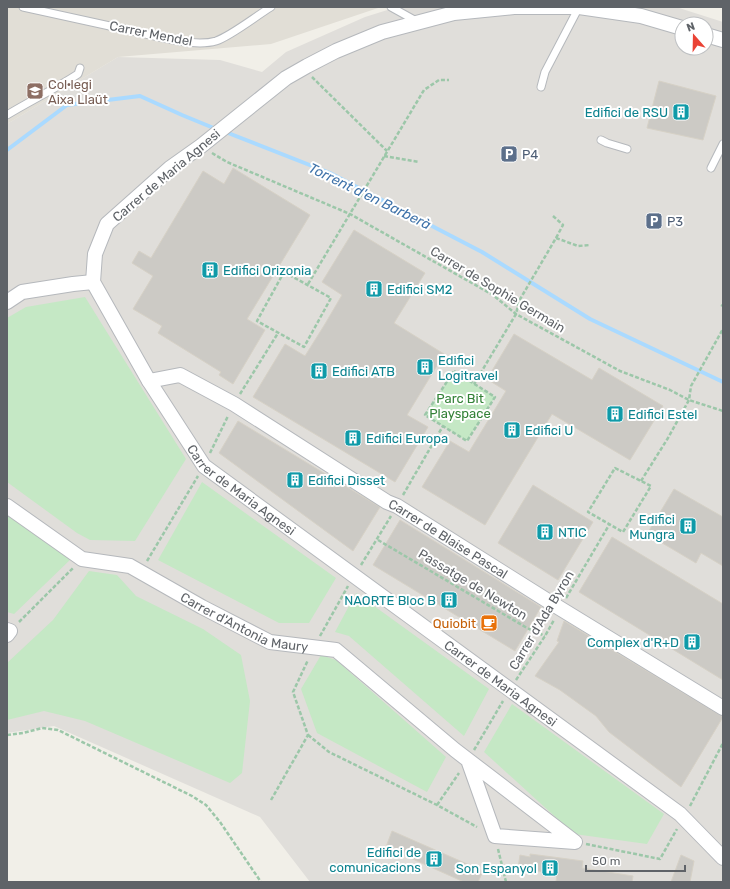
<svg xmlns="http://www.w3.org/2000/svg" width="730" height="889" viewBox="0 0 730 889" font-family="Rubik,sans-serif">
  <style>
    .industrial { fill: #e0deda; fill-rule: evenodd }
    .education { fill: #e1ded6 }
    .green { fill: #c5e8c5 }
    .lines { fill: none; stroke-linecap: round; stroke-linejoin: round }
    .stream { stroke: #aadaff; stroke-width: 4 }
    .building { fill: #cccac5; stroke: #d6d1c6 }
    .lane-casing { stroke: #b5b8bc; stroke-width: 9 }
    .street-casing { stroke: #b5b8bc; stroke-width: 16 }
    .path { stroke: #9cc7a9; stroke-width: 2.5; stroke-dasharray: 4 2; stroke-linecap: butt }
    .lane { stroke: #fff; stroke-width: 7 }
    .street { stroke: #fff; stroke-width: 14 }
    .labels { text-anchor: middle; stroke-width: 4; stroke-linejoin: round; paint-order: stroke }
    .street-label { font-size: 13px; fill: #5f6368; stroke: #fff }
    .education-label { font-size: 13px; fill: #785e54; stroke: #fff; text-anchor: start }
    .culture-label { font-size: 13px; fill: #0d838f; stroke: #fff; text-anchor: start }
    .service-label { font-size: 13px; fill: #4e5e75; stroke: #fff; text-anchor: start }
    .park-label { font-size: 13px; fill: #348238; stroke: #fff }
    .food-label { font-size: 13px; fill: #c56008; stroke: #fff; text-anchor: end }
    .water-label { font-size: 14px; font-style: italic; fill: #4174aa; stroke: #fff }
  </style>
  <rect width="100%" height="100%" fill="#f1efe8"/>
  <path class="industrial" d="M397,7H676L723,22V882H310L260,817L54,726L7,733V124L118,57L220,60L262,72L286,52L365,17ZM682,24H706V48H682Z"/>
  <path class="education" d="M7,7H381L271,44L118,57L7,124Z"/>
  <g class="green">
    <path d="M85,297L186,459L135,541L90,540L77,533L7,482V318L26,307Z"/>
    <path d="M454,371L495,397L467,441L425,415Z"/>
    <path d="M202,482L336,578L309,623H279L158,560Z"/>
    <path d="M7,515L48,544L72,558L14,614L7,612Z"/>
    <path d="M89,571L117,575L136,596L203,629L241,655L250,701L242,773L230,783L85,721L44,711L7,720V663L53,620Z"/>
    <path d="M356,593L489,689L464,736L349,636L335,632Z"/>
    <path d="M321,655L336,660L446,757L427,792L317,733L301,689Z"/>
    <path d="M512,704L664,814L647,844L574,834L484,752Z"/>
  </g>
  <g class="lines">
    <g class="stream">
      <path d="M223,131L330,173L482,252L590,319L723,382"/>
      <path d="M7,150L67,105L140,96L182,115L216,129"/>
    </g>
  </g>
  <g class="building">
    <path d="M659,81L716,96L703,140L647,128Z"/>
    <path d="M233,168L310,215L247,319L265,330L233,384L219,375L221,372L158,333L162,326L133,309L153,276L132,263L139,251L151,258L203,171L224,184Z"/>
    <path d="M354,230L425,273L394,323L444,354L407,415L428,427L395,482L253,397L285,344L305,356L325,324L342,295L322,282Z"/>
    <path d="M514,334L592,380L599,368L663,406L630,460L552,414L485,525L422,487L450,441L469,452L506,391L487,379Z"/>
    <path d="M238,421L380,507L353,551L219,453Z"/>
    <path d="M533,485L593,522L558,580L498,543Z"/>
    <path d="M674,489L723,517V566L701,553L696,563L647,534Z"/>
    <path d="M400,520L541,607L515,651L373,565Z"/>
    <path d="M612,537L723,604V680L579,592Z"/>
    <path d="M564,621L723,717L681,787L609,732L596,716L560,690L535,676L559,642L557,641Z"/>
    <path d="M392,831L483,871L478,882H464L386,847Z"/>
    <path d="M530,854L583,861L582,868L633,876L632,882H556L557,874L518,868L520,855L530,857Z"/>
    <path d="M681,855L694,861L690,882H671Z"/>
  </g>
  <g class="lines">
    <g class="lane-casing">
      <g id="lane">
        <path d="M23,7C58,15 93,22 128,30C152,35 193,48 216,41C231,36 256,16 271,7"/>
        <path d="M391,7L418,22"/>
        <path d="M541,87L545,72L579,7"/>
        <path d="M7,115C30,101 55,89 78,74L80,68"/>
        <path d="M601,140L607,143L627,149"/>
        <path d="M711,168L723,144"/>
      </g>
    </g>
    <g class="street-casing">
      <g id="street">
        <path id="s1" d="M682,28L641,16L579,7H514L454,13L382,32L336,51L307,66L286,78L201,146L170,168L107,224L95,254L93,282L149,381L204,466L680,814L723,858"/>
        <path d="M706,35L723,40"/>
        <path d="M7,302L22,292L73,284L93,282"/>
        <path id="s2" d="M149,381L180,375L234,404L387,502L397,506L548,601L723,708"/>
        <path id="s3" d="M7,506L82,559L130,566L202,607L270,642L336,650L455,750L575,842L495,836L468,760"/>
        <path d="M7,630L10,631L7,635"/>
      </g>
    </g>
    <g class="path">
      <path d="M312,77L387,151"/>
      <path d="M212,153L227,162L350,214L493,295L516,314L620,371L670,390L689,400L723,411"/>
      <path d="M384,156L419,162"/>
      <path d="M553,216L563,225L556,238"/>
      <path d="M284,272L331,298L304,347L257,321Z"/>
      <path d="M308,284L424,90L439,80H449"/>
      <path d="M721,305L723,306"/>
      <path d="M454,371L495,397L467,441L425,415Z"/>
      <path d="M474,384L516,314L519,301L556,238L578,246L590,245"/>
      <path d="M240,394L278,333"/>
      <path d="M210,453L228,416"/>
      <path d="M615,468L651,486L623,532L588,512Z"/>
      <path d="M641,481L668,438L689,400L691,386L723,329"/>
      <path d="M403,495L443,426"/>
      <path d="M378,540L527,628L545,636"/>
      <path d="M147,561L198,476"/>
      <path d="M361,565L391,516"/>
      <path d="M566,598L609,525"/>
      <path d="M19,622L73,568"/>
      <path d="M320,636L348,586"/>
      <path d="M516,680L545,636L554,620"/>
      <path d="M7,735L23,733L42,728L58,730L192,796L206,805L220,822L261,882"/>
      <path d="M308,735L329,752L437,805L477,827"/>
      <path d="M474,750L503,701"/>
      <path d="M271,800L308,735L293,692L308,660"/>
      <path d="M437,805L459,773"/>
      <path d="M690,806L723,743"/>
      <path d="M586,844L660,859L677,829"/>
      <path d="M498,849L506,882"/>
    </g>
    <use href="#lane" class="lane"/>
    <use href="#street" class="street"/>
  </g>
  <defs>
    <g id="school-square" transform="scale(0.9)"><rect x="-9" y="-9" width="18" height="18" rx="4" fill="#8d6e63" stroke="#fff"/><path d="M0-5L7-2L0 1L-7-2ZM-4 1L0 2.5L4 1V4Q0 6-4 4Z" fill="#fff"/></g>
    <g id="building-square" transform="scale(0.9)"><rect x="-9" y="-9" width="18" height="18" rx="4" fill="#0f9aa8" stroke="#fff"/><path d="M-4-6H4V6H1V3H-1V6H-4ZM-2.5-4.3h1.7v1.8h-1.7ZM.8-4.3h1.7v1.8H.8ZM-2.5-1h1.7V.8h-1.7ZM.8-1h1.7V.8H.8Z" fill="#fff"/></g>
    <g id="parking-square" transform="scale(0.9)"><rect x="-9" y="-9" width="18" height="18" rx="4" fill="#5c6f8a" stroke="#fff"/><path d="M-3.5-5.5H1a3.5 3.5 0 0 1 0 7H-1V5.5H-3.5ZM-1-3.4V-.6H.8a1.4 1.4 0 0 0 0-2.8Z" fill="#fff"/></g>
    <g id="cafe-square" transform="scale(0.9)"><rect x="-9" y="-9" width="18" height="18" rx="4" fill="#e8710a" stroke="#fff"/><path d="M-5.5-4.5H6V0H3Q3 3.5 0 3.5H-2.5Q-5.5 3.5-5.5 0ZM3-3.2v2h1.7v-2ZM-6 4.5H4V6H-6Z" fill="#fff"/></g>
  </defs>
  <g fill-rule="evenodd">
    <use href="#school-square" x="35" y="91"/>
    <use href="#building-square" x="681" y="112"/>
    <use href="#parking-square" x="509" y="154"/>
    <use href="#parking-square" x="654" y="221"/>
    <use href="#building-square" x="210" y="270"/>
    <use href="#building-square" x="374" y="289"/>
    <use href="#building-square" x="425" y="367"/>
    <use href="#building-square" x="319" y="371"/>
    <use href="#building-square" x="615" y="414"/>
    <use href="#building-square" x="512" y="430"/>
    <use href="#building-square" x="353" y="438"/>
    <use href="#building-square" x="295" y="480"/>
    <use href="#building-square" x="688" y="526"/>
    <use href="#building-square" x="545" y="532"/>
    <use href="#building-square" x="449" y="600"/>
    <use href="#cafe-square" x="489" y="623"/>
    <use href="#building-square" x="692" y="642"/>
    <use href="#building-square" x="434" y="859"/>
    <use href="#building-square" x="550" y="868"/>
  </g>
  <g class="labels">
    <g class="street-label">
      <text transform="translate(151 33) rotate(11)" y="5">Carrer Mendel</text>
      <text transform="translate(166 175) rotate(-40)" y="5">Carrer de Maria Agnesi</text>
      <text transform="translate(498 289) rotate(31)" y="5">Carrer de Sophie Germain</text>
      <text dy="5" stroke="none"><textPath href="#s1" startOffset="962">Carrer de Maria Agnesi</textPath></text>
      <text dy="5" stroke="none"><textPath href="#s2" startOffset="346">Carrer de Blaise Pascal</textPath></text>
      <text transform="translate(473 584) rotate(31)" y="5">Passatge de Newton</text>
      <text dy="5" stroke="none"><textPath href="#s3" startOffset="269">Carrer d'Antonia Maury</textPath></text>
      <text transform="translate(541 620) rotate(-59)" y="5">Carrer d'Ada Byron</text>
      <text dy="5" stroke="none"><textPath href="#s1" startOffset="1286">Carrer de Maria Agnesi</textPath></text>
    </g>
    <g class="education-label">
      <text x="48" y="89">Col·legi<tspan x="48" dy="15">Aixa Llaüt</tspan></text>
    </g>
    <g class="culture-label">
      <text x="668" y="117" text-anchor="end">Edifici de RSU</text>
      <text x="223" y="275">Edifici Orizonia</text>
      <text x="387" y="294">Edifici SM2</text>
      <text x="438" y="365">Edifici<tspan x="438" dy="15">Logitravel</tspan></text>
      <text x="332" y="376">Edifici ATB</text>
      <text x="628" y="419">Edifici Estel</text>
      <text x="525" y="435">Edifici U</text>
      <text x="366" y="443">Edifici Europa</text>
      <text x="308" y="485">Edifici Disset</text>
      <text x="675" y="524" text-anchor="end">Edifici<tspan x="675" dy="15">Mungra</tspan></text>
      <text x="558" y="537">NTIC</text>
      <text x="436" y="605" text-anchor="end">NAORTE Bloc B</text>
      <text x="679" y="647" text-anchor="end">Complex d'R+D</text>
      <text x="421" y="857" text-anchor="end">Edifici de<tspan x="421" dy="15">comunicacions</tspan></text>
      <text x="537" y="873" text-anchor="end">Son Espanyol</text>
    </g>
    <g class="service-label">
      <text x="522" y="159">P4</text>
      <text x="667" y="226">P3</text>
    </g>
    <g class="park-label">
      <text x="460" y="403">Parc Bit<tspan x="460" dy="15">Playspace</tspan></text>
    </g>
    <g class="food-label">
      <text x="476" y="628">Quiobit</text>
    </g>
    <g class="water-label">
      <text transform="translate(370 196) rotate(26)" y="5">Torrent d'en Barberà</text>
    </g>
  </g>
  <rect width="730" height="889" fill="none" stroke="#5f6368" stroke-width="16"/>
  <g transform="translate(694 36) rotate(340)"><circle r="19" fill="#ffffff" stroke="#bfc1c3"/>
  <path d="M0-3L7 15L0 10L-7 15Z" fill="#ea4335"/>
  <text y="-6" font-size="11" font-weight="bold" text-anchor="middle" fill="#5f6368">N</text>
  </g>
  <path d="M586 865v6h99v-6" fill="none" stroke="#5f6368" stroke-width="2"/>
  <text x="592" y="865" font-size="12" fill="#5f6368" stroke="#ffffff" stroke-width="3" paint-order="stroke">50 m</text>
</svg>
